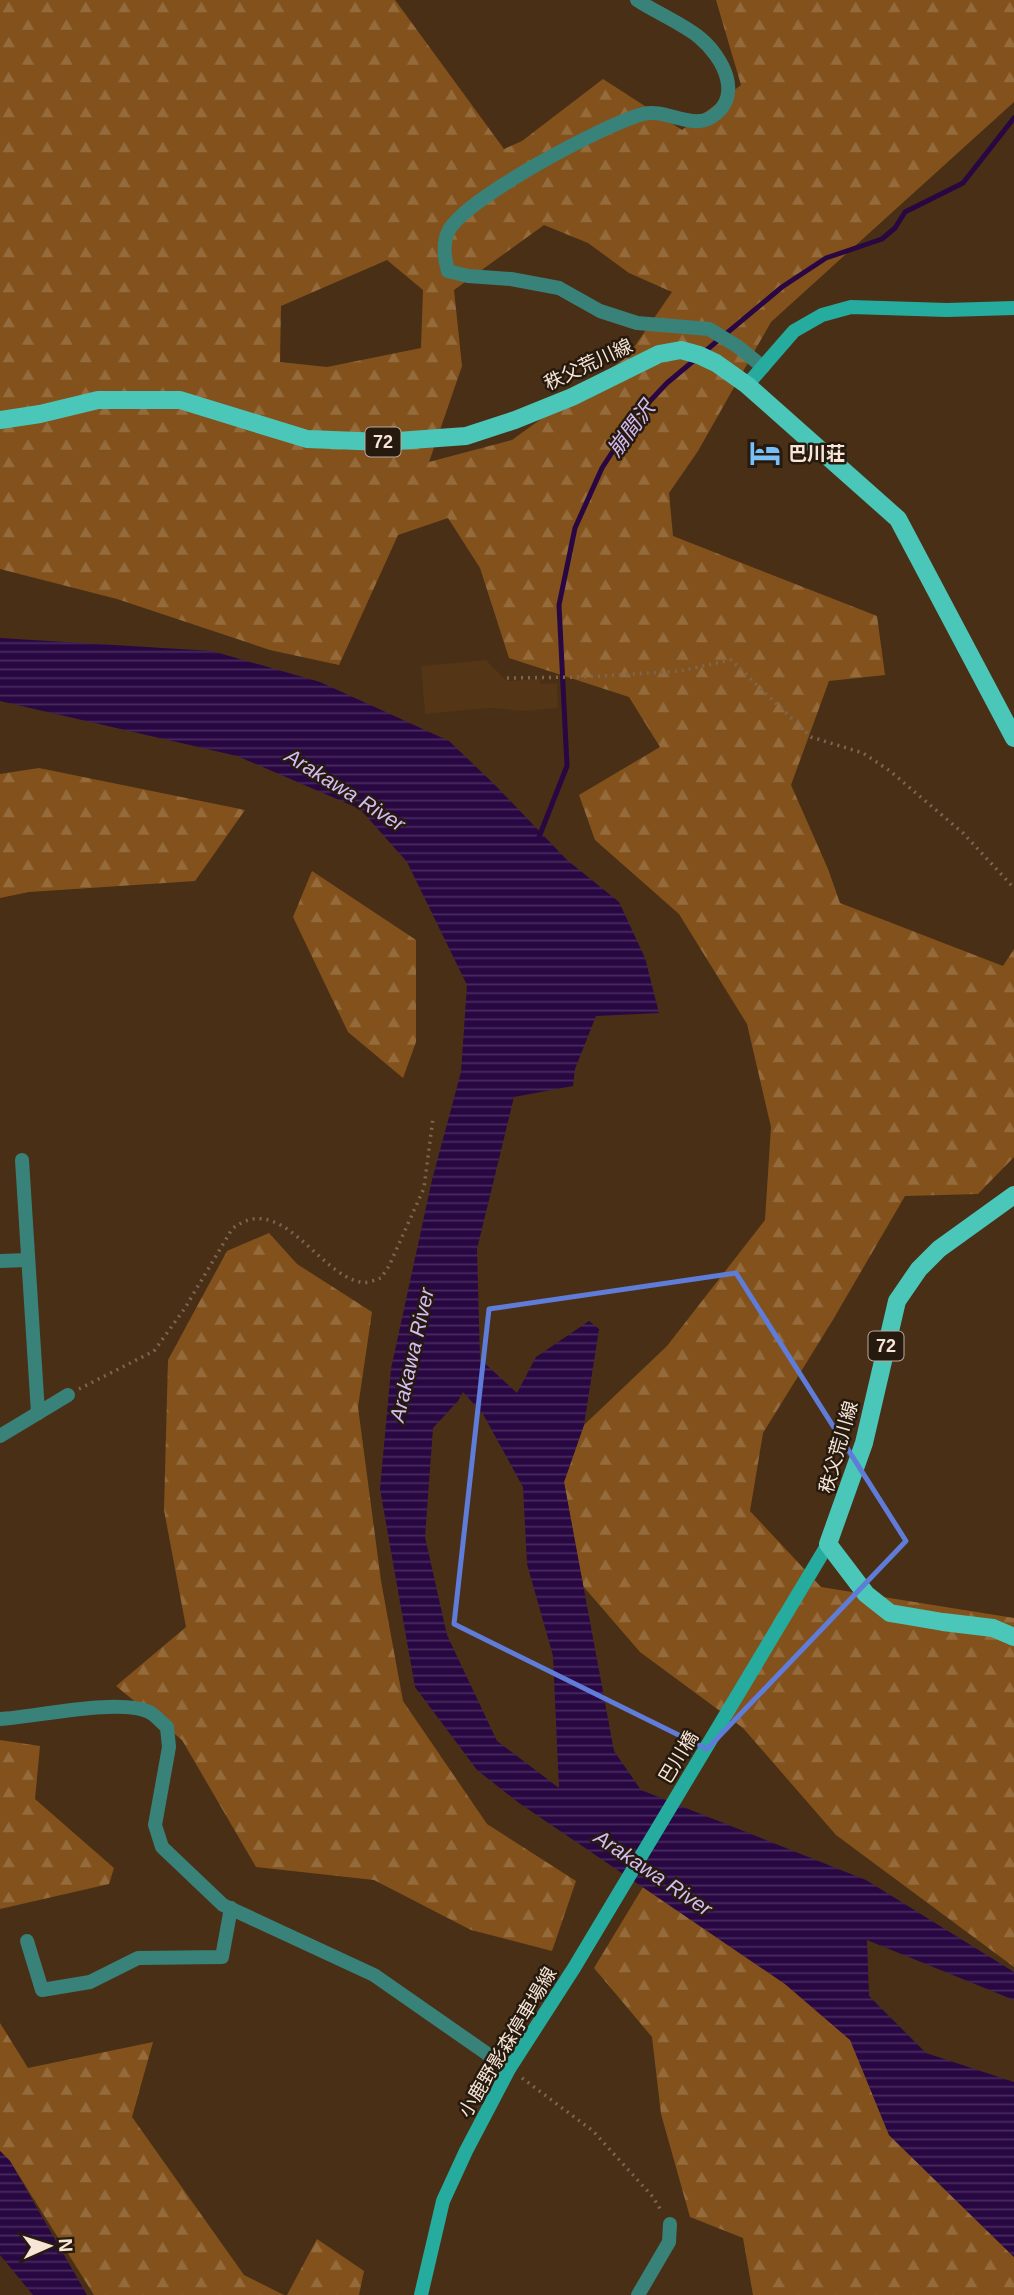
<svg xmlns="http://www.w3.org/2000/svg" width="1014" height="2295" viewBox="0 0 1014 2295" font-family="Arial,'Noto Sans JP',sans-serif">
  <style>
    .built { fill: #543515 }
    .forest { fill: url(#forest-firs); fill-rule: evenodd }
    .water { fill: url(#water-rules); fill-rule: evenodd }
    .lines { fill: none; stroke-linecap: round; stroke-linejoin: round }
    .stream { stroke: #280742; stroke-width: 5 }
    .path { stroke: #7d6650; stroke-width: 3.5; stroke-dasharray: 2 5; stroke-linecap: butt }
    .street { stroke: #398279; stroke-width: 14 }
    .secondary { stroke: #25ac9e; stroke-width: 14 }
    .primary { stroke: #4bc7b9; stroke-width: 18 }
    .marked { fill: none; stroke: #5e7cd8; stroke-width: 5; stroke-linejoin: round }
    .labels { text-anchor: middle; stroke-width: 5; stroke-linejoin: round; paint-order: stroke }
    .shield { fill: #261a0f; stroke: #b8a99b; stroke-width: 2 }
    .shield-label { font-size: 18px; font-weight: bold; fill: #f7e6d7 }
    .street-label { font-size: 19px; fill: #f7e6d7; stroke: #261a0f }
    .poi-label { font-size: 19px; font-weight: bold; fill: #f7e6d7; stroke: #261a0f; text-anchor: start }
    .water-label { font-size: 21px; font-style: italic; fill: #d3bbf3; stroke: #261a0f }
  </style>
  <defs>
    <pattern id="forest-firs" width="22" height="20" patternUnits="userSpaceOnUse" patternTransform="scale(1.75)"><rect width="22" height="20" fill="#83521c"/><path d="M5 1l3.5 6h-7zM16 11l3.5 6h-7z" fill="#956b3c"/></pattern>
    <pattern id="water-rules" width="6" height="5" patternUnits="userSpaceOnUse" patternTransform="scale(1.75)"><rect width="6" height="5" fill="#280742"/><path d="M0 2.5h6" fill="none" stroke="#482b5d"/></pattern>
  </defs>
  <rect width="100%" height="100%" fill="#492f16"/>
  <path class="built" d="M486,660L507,681L540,679L541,684L557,683L558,708L523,711L490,708L425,714L421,666Z"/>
  <g class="forest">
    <path d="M0,0H395L504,149L522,141L603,79L682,130L741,85L716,0H1014V102L771,322L698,451L669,493L673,536L877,616L885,675L829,681L791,785L828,869L840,903L1003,966L1014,949V1157L978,1194L905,1196L834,1318L763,1433L750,1511L821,1587L1014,1618V1967L836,1835L743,1728L640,1652L583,1586L564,1482L584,1425L667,1346L765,1220L771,1127L747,1024L679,914L595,840L579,795L660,747L629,697L509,658L480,568L448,518L398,535L339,665L270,650L117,599L0,569ZM544,225L588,243L629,273L672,292L628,356L512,440L429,462L462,366L454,290ZM387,260L423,290L421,348L327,367L280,362L281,306Z"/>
    <path d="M39,768L245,810L195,881L29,892L0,898V774Z"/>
    <path d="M312,871L416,940V1042L403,1078L348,1032L293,917Z"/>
    <path d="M269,1233L297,1264L372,1312L358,1407L381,1581L403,1701L487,1824L576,1881L552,1951L471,1930L374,1880L256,1867L182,1740L116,1686L186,1627L164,1510L168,1360L227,1251Z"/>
    <path d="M0,1740L40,1746L35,1799L114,1868L109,1884L0,1909Z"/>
    <path d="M643,1887L785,1984L851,2040L889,2135L1014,2257V2295H753L743,2238L690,2217L661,2114L652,2037L594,1968Z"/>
    <path d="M0,2023L28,2068L153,2042L132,2117L244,2275L284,2295H94L10,2161L0,2151Z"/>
    <path d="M317,2239L364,2271L359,2295H287Z"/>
  </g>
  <g class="water">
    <path d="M0,638L212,651L320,682L449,741L494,784L567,860L619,902L645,958L659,1013L596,1016L575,1069L573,1086L514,1097L477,1249L480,1359L517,1393L536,1357L589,1321L599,1329L584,1425L564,1482L614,1751L641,1790L866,1880L1014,1972V2000L867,1940L869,1996L926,2053L1014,2082V2257L889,2135L850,2040L785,1984L519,1803L477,1770L415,1687L380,1489L391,1369L432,1180L461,1072L467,985L407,862L360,809L237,756L0,701ZM463,1392L483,1414L523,1487L527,1564L553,1656L559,1788L497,1741L447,1635L425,1537L433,1428L458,1401Z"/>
    <path d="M0,2151L10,2161L87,2295H33L0,2255Z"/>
  </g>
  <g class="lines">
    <path class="stream" d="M539,837L567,766L559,605L575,528L602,468L635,417L667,383L782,287L826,258L882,239L895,228L905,212L963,183L1014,118"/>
    <g class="path">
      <path d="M507,678L584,677L680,671L731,660L811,737L863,753L890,771L963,833L1014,888"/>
      <path d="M79,1389L154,1351L185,1308L232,1229C281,1190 317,1273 360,1282C367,1284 375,1280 381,1278L389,1266L424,1188L433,1118"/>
      <path d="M522,2078L593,2131L653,2197L662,2212"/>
    </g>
    <g class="street">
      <path d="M637,0C655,12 685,25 700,38C723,57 745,98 710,118C690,129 664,108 643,114C605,124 468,197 449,230C442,243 444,257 448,271L468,276L511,279L559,288L600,311L637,323L709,329L737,346L763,367"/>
      <path d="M22,1160L38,1413"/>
      <path d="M0,1261L27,1260"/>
      <path d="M0,1436L68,1395"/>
      <path d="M0,1719C35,1717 122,1697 151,1713C156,1716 162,1723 167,1727L169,1747L155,1825L162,1847L223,1905L374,1975L509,2069"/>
      <path d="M27,1941L42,1990L90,1982L138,1958L222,1957L231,1908"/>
      <path d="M638,2295L669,2242L670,2224"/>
    </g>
    <g class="secondary">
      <path d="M747,385L794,331L822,315L851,307L947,310L1014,308"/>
      <path d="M421,2295L443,2201L466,2151L509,2069L574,1968L828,1544"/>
    </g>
    <g class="primary">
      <path d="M0,420L40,414L98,400H180L307,439L384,442L466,436L515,420L572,397L659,354L681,350L699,355L716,363L747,385L898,519L1014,738"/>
      <path d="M1014,1195L939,1249L919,1269L897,1301L864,1443L828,1544L866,1594L890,1613L943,1622L993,1628L1014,1637"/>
    </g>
  </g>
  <path class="marked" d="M736,1273L906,1541L707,1749L454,1624L489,1309Z"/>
  <defs>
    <g id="hotel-bare" transform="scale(2.415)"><path d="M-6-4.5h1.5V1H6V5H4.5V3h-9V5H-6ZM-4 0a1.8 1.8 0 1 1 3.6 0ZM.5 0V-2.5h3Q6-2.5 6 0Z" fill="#79bff8" stroke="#261a0f" stroke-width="2.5" paint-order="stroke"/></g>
  </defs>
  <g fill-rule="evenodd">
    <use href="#hotel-bare" x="765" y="453"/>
  </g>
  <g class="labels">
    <g class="shield">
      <rect x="365.5" y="427.5" width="35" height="29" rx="5"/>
      <rect x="868.5" y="1331.5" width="35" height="29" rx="5"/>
    </g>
    <g class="shield-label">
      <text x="383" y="448">72</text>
      <text x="886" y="1352">72</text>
    </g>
    <g class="street-label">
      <text transform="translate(588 364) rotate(-25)" y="7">秩父荒川線</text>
      <text transform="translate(838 1447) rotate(-74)" y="7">秩父荒川線</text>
      <text transform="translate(678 1757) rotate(-59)" y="7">巴川橋</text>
      <text transform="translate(507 2042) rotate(-59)" y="7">小鹿野影森停車場線</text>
    </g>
    <g class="poi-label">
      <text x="788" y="460">巴川荘</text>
    </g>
    <g class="water-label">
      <text transform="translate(631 429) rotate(-53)" y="7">崩間沢</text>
      <text transform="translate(345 790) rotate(32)" y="7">Arakawa River</text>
      <text transform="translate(412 1355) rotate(-77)" y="7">Arakawa River</text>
      <text transform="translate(653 1873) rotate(34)" y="7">Arakawa River</text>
    </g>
  </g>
  <g transform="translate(49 2246) rotate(87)" stroke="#261a0f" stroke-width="5" paint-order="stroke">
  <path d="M0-5L12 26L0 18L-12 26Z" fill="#f7e6d7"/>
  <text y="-10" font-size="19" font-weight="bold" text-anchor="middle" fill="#f7e6d7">N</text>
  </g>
</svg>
